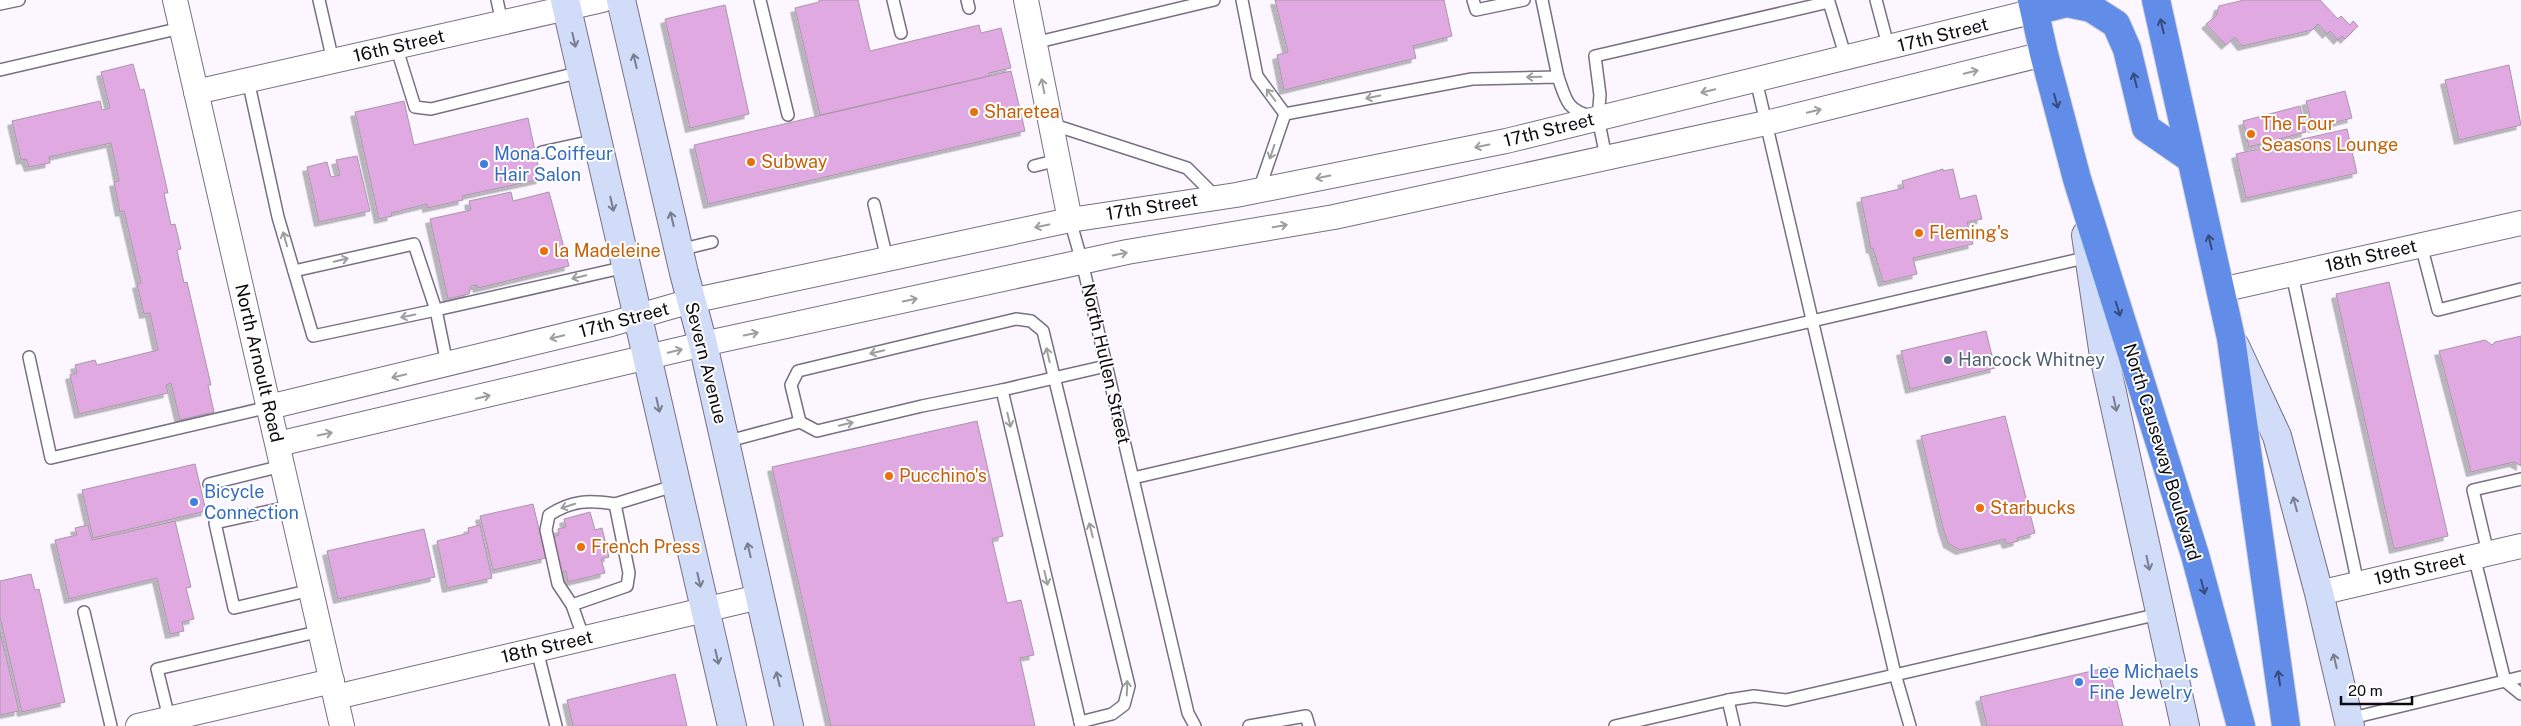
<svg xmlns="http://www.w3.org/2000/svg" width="2521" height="726" viewBox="0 0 2521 726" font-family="'Public Sans',sans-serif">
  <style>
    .building { fill: #e0a9e1; stroke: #a897a8; filter: url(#shadow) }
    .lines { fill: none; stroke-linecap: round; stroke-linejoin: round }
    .lane-casing { stroke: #796f82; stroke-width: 14 }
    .street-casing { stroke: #796f82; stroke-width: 26 }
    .secondary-casing { stroke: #796f82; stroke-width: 30 }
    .highway-casing { stroke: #d3d3d4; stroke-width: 30 }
    .lane { stroke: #fff; stroke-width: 11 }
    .street { stroke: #fff; stroke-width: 24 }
    .secondary { stroke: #d0dcf8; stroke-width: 28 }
    .highway { stroke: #618ce8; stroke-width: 28 }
    .oneway { stroke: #374b7c }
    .oneway2 { stroke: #787e90 }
    .oneway3 { stroke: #9e9d9f }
    .food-dot { fill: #e8710a; stroke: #fff; stroke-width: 2 }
    .shop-dot { fill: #3f7fe0; stroke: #fff; stroke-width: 2 }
    .service-dot { fill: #5c6f8a; stroke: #fff; stroke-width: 2 }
    .labels { text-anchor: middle; stroke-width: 4; stroke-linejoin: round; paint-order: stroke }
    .street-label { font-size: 18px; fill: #0d0a10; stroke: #fff }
    .food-label { font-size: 18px; fill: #c56008; stroke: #fff; text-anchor: start }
    .shop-label { font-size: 18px; fill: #366cbe; stroke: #fff; text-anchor: start }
    .service-label { font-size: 18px; fill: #4e5e75; stroke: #fff; text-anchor: start }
  </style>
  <defs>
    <filter id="shadow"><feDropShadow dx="-4.5" dy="4.5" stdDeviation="0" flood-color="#0004"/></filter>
  </defs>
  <rect width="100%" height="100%" fill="#fbf6ff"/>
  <g class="building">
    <path d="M819,0H858L870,51L979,25L981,33L1001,28L1011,68L989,73V76L820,115L795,8L819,2Z"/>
    <path d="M1275,0H1444L1452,36L1413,46L1416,58L1284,90L1277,55L1288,52Z"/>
    <path d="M2244,0H2320L2338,19L2341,16L2350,25L2353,21L2358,26L2345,39L2342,36L2338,40L2330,31L2327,34L2318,24L2312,30L2242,46L2235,37L2226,45L2206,24L2216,16L2219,6Z"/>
    <path d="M725,5L749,114L690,128L665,19Z"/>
    <path d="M133,64L140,90L144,89L168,193H164L171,225L175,224L181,249L177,250L184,283L187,282L211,385H208L214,412L180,420L171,383L166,385L168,393L79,414L70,375L77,373L75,365L95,360L97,365L158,350L150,313L144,314L137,284L141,283L124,211L120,212L114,182L119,181L111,143L49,157L50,163L29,167L26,159L21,160L12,121L100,101L102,110L110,108L101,72Z"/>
    <path d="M2509,65L2521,125L2459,140L2445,80Z"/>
    <path d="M1011,71L1025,131L708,204L694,145Z"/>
    <path d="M2345,91L2352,118L2313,128L2306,101Z"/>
    <path d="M404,101L414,145L528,118L541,179L462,196L463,200L427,208V204L391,213L392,216L379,219L355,112Z"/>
    <path d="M2300,106L2306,132L2249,147L2243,121Z"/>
    <path d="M2347,129L2357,173L2246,198L2236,154Z"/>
    <path d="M357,156L370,211L319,222L307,167L327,162L331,177L340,175L336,160Z"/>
    <path d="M1943,169V171L1953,169L1960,199L1976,195L1982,219L1967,222L1973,244L1913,258L1917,274L1883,282L1873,248L1871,249L1861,198L1904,188L1902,181Z"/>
    <path d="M511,192L513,201L549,192L569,266L478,288L477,285L471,286L469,294L448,299L430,219L471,210L469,201Z"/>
    <path d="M2389,282L2448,536L2394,549L2336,294Z"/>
    <path d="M1986,331L1995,368L1910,389L1901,351Z"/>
    <path d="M2521,336V466L2514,462L2471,472L2439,351L2485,340L2492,345L2495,342Z"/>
    <path d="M2005,416L2035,533L2017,538L2018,541L2007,544L2005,539L1960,550L1948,543L1943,528L1921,436Z"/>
    <path d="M977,421L1003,536L992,539L1007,603L1021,600L1034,655L1020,658L1035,726H831L772,467Z"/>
    <path d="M195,464L206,511L93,538L82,490Z"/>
    <path d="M533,504L546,558L493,570L480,516Z"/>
    <path d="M590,512L595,530L602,528L609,557L601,559L605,573L568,582L566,571L561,573L552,537L559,535L558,529L566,527L564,519Z"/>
    <path d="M175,521L191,587L186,588L194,619L182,622L184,631L170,634L157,578L69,599L55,540L77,535L75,528L88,525L92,540Z"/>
    <path d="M480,525L492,578L447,588L437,541L469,533L468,528Z"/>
    <path d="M424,529L435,577L338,599L327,551Z"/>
    <path d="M31,574L35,590L39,589L65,702L22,712L0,617V581Z"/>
    <path d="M0,632L19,711L0,715Z"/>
    <path d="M2109,667L2123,726H1987L1980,697Z"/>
    <path d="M675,674L687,726H573L567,700Z"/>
  </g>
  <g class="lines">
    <g class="lane-casing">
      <g id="lane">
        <path d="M319,0L333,61"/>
        <path d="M497,0L502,22"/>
        <path d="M760,0L788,115"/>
        <path d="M893,0L901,33"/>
        <path d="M967,0L969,8"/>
        <path d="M1242,0L1257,76L1285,114"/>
        <path d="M1473,0L1476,10L1524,0"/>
        <path d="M1542,0L1558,77"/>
        <path d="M1876,0L1889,49"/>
        <path d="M0,4L19,0"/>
        <path d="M1034,43L1214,0"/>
        <path d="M396,46L415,107L431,109L581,72"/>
        <path d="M0,70L181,28"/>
        <path d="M248,80L278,217L313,336L436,310L447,364"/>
        <path d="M1756,80L1895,674L1910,726"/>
        <path d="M1285,114L1472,79L1558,77C1566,99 1566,110 1591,116"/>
        <path d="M1051,124L1187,168L1217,198"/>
        <path d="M542,152L597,140"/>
        <path d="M1606,157L1598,118L1600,95L1595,56L1829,2L1846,58"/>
        <path d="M1034,166L1058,160"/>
        <path d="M1259,190L1285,114"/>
        <path d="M874,204L887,259"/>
        <path d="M1070,220L1082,262L1188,713L1195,726"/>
        <path d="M2421,245L2438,310L2521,289"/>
        <path d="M679,250L712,242"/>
        <path d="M294,271L414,244L436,310L626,267"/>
        <path d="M2292,274L2358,584"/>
        <path d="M29,357L51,458L269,407"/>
        <path d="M800,422L791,385L798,371L1016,319L1031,321L1043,331L1129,686L1124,705L1112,714L1080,722"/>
        <path d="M725,442L800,422L817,431L922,406L1002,390"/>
        <path d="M1133,478L2089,257"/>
        <path d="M209,484L282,466"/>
        <path d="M292,506L215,523L234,608L311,590"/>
        <path d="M2488,553L2473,490L2521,479"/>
        <path d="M2474,556L2505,681L2521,694"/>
        <path d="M572,605L558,584L546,530L549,515C572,500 589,500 615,504"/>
        <path d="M84,612L111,726"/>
        <path d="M584,639L572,605L627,586L629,573L615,504L677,485"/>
        <path d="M537,650L556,726"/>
        <path d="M1728,700L1754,696L1786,700L2159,614"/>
        <path d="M2348,719L2521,677"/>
        <path d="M170,722L157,669L321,631"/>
        <path d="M1081,726L1002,390L1106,366"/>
        <path d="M1249,726L1306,716L1309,726"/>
        <path d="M1615,726L1728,700L1734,726"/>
      </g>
    </g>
    <g class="street-casing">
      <g id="street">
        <path d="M175,0L342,726"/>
        <path d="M1026,0L1070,220"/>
        <path d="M196,92L602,0"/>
        <path d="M2221,290L2521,223"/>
        <path d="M269,407L611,324L691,301L1070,220L1236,195L1506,141L2035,11"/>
        <path d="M278,444L703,344L1127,252L1334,217L1766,123L2044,54"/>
        <path d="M2319,593L2521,546"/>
        <path d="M336,697L759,597"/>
        <path d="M138,726L332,681"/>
      </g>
    </g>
    <g class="secondary-casing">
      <g id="secondary">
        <path d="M565,0L732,726"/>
        <path d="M621,0L684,273L703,344L789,726"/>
        <path d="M2086,235L2104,356L2185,726"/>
        <path d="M2235,346L2277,436L2319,593L2350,726"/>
      </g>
    </g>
    <g class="highway-casing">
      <g id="highway">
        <path d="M2032,0L2044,54L2077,179L2195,555L2241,726"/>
        <path d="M2156,0L2231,338L2286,726"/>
        <path d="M2035,11L2067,3L2091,8L2116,24L2127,49L2146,128L2191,159"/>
      </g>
    </g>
    <use href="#lane" class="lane"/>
    <use href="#street" class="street"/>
    <use href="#secondary" class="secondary"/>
    <use href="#highway" class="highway"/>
  </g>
  <defs><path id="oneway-shaft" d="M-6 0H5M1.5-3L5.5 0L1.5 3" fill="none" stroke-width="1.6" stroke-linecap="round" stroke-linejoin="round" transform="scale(1.25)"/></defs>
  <g class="oneway">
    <use href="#oneway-shaft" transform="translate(2162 26) rotate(-103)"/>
    <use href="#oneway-shaft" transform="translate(2135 80) rotate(-104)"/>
    <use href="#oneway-shaft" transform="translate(2056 101) rotate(75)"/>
    <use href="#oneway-shaft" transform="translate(2210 242) rotate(-103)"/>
    <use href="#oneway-shaft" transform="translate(2118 309) rotate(73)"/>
    <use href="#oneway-shaft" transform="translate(2203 587) rotate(75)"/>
    <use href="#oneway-shaft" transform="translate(2279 678) rotate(-98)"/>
  </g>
  <g class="oneway2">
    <use href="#oneway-shaft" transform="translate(574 40) rotate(77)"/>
    <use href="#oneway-shaft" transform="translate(635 61) rotate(-103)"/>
    <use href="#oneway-shaft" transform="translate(612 204) rotate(77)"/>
    <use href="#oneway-shaft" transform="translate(672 219) rotate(-103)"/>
    <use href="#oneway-shaft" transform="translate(2115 404) rotate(78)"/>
    <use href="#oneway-shaft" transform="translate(658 405) rotate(77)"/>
    <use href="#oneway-shaft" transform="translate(2295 504) rotate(-105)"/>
    <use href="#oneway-shaft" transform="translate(749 550) rotate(-103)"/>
    <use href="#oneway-shaft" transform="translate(2148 563) rotate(78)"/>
    <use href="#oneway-shaft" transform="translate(699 580) rotate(77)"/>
    <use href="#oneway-shaft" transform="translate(717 657) rotate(77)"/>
    <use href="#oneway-shaft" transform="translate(2335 661) rotate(-103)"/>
    <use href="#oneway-shaft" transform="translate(778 679) rotate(-103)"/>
  </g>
  <g class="oneway3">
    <use href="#oneway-shaft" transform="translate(1971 72) rotate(-14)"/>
    <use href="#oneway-shaft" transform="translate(1534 77) rotate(179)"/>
    <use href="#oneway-shaft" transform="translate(1043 86) rotate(-101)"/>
    <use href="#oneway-shaft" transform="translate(1708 91) rotate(167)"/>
    <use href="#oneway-shaft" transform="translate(1271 95) rotate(-127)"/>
    <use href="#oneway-shaft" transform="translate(1373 97) rotate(169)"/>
    <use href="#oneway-shaft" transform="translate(1814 111) rotate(-14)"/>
    <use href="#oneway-shaft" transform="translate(1482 146) rotate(169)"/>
    <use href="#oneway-shaft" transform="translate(1272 152) rotate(109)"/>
    <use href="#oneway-shaft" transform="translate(1323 177) rotate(169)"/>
    <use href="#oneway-shaft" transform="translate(1042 226) rotate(168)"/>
    <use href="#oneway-shaft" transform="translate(1280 226) rotate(-10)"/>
    <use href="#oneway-shaft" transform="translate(285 239) rotate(-106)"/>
    <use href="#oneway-shaft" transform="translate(1120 254) rotate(-12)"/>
    <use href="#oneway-shaft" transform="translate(341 260) rotate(-13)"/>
    <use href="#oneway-shaft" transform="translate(579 277) rotate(167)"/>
    <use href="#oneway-shaft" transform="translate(910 300) rotate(-12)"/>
    <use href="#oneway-shaft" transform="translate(408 316) rotate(168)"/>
    <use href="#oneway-shaft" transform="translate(751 334) rotate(-12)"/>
    <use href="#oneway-shaft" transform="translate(557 337) rotate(166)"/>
    <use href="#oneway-shaft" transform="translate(675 351) rotate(-13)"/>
    <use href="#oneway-shaft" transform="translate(877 352) rotate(167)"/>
    <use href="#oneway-shaft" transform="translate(1048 355) rotate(-103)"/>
    <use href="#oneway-shaft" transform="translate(399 376) rotate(166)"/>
    <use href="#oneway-shaft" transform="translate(483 397) rotate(-14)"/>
    <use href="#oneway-shaft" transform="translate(1009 420) rotate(77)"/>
    <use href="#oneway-shaft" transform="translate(846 424) rotate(-13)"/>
    <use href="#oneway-shaft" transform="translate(325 434) rotate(-12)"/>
    <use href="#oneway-shaft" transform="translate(568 506) rotate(162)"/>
    <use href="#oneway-shaft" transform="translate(1091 530) rotate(-104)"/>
    <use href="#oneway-shaft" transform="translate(1046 578) rotate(77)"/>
    <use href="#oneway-shaft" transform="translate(1127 688) rotate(-88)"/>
  </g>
  <g class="food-dot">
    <circle cx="974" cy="112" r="5"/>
    <circle cx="2251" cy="134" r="5"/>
    <circle cx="751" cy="162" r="5"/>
    <circle cx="1919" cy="233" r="5"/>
    <circle cx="544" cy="251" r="5"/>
    <circle cx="889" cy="476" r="5"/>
    <circle cx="1980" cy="508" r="5"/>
    <circle cx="581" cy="547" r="5"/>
  </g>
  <g class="shop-dot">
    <circle cx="484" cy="164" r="5"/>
    <circle cx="194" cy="502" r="5"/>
    <circle cx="2079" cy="682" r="5"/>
  </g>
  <circle class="service-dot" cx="1948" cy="360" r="5"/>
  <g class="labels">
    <g class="street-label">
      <text transform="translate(1943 35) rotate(-14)" y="6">17th Street</text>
      <text transform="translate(399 46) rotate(-13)" y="6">16th Street</text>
      <text transform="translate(1549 130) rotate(-14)" y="6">17th Street</text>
      <text transform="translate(1152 207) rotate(-9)" y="6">17th Street</text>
      <text transform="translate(2371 256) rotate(-13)" y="6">18th Street</text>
      <text transform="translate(624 320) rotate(-15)" y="6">17th Street</text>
      <text transform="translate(259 363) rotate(77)" y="6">North Arnoult Road</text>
      <text transform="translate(706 363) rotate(76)" y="6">Severn Avenue</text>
      <text transform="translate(1106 364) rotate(77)" y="6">North Hullen Street</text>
      <text transform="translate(2162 452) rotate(73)" y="6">North Causeway Boulevard</text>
      <text transform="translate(2420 569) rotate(-13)" y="6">19th Street</text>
      <text transform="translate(547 647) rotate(-13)" y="6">18th Street</text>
    </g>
    <g class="food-label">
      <text x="984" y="118">Sharetea</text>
      <text x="2261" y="130">The Four<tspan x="2261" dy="21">Seasons Lounge</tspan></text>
      <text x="761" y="168">Subway</text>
      <text x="1929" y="239">Fleming's</text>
      <text x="554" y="257">la Madeleine</text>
      <text x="899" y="482">Pucchino's</text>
      <text x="1990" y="514">Starbucks</text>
      <text x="591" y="553">French Press</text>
    </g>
    <g class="shop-label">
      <text x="494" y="160">Mona Coiffeur<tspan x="494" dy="21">Hair Salon</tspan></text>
      <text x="204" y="498">Bicycle<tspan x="204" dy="21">Connection</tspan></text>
      <text x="2089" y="678">Lee Michaels<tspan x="2089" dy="21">Fine Jewelry</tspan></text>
    </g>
    <g class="service-label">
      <text x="1958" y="366">Hancock Whitney</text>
    </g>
  </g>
  <path d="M2341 696v8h71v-8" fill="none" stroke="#0d0a10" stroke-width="2.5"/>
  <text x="2348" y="696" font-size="15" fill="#0d0a10" stroke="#ffffff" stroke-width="4" paint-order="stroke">20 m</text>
</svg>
